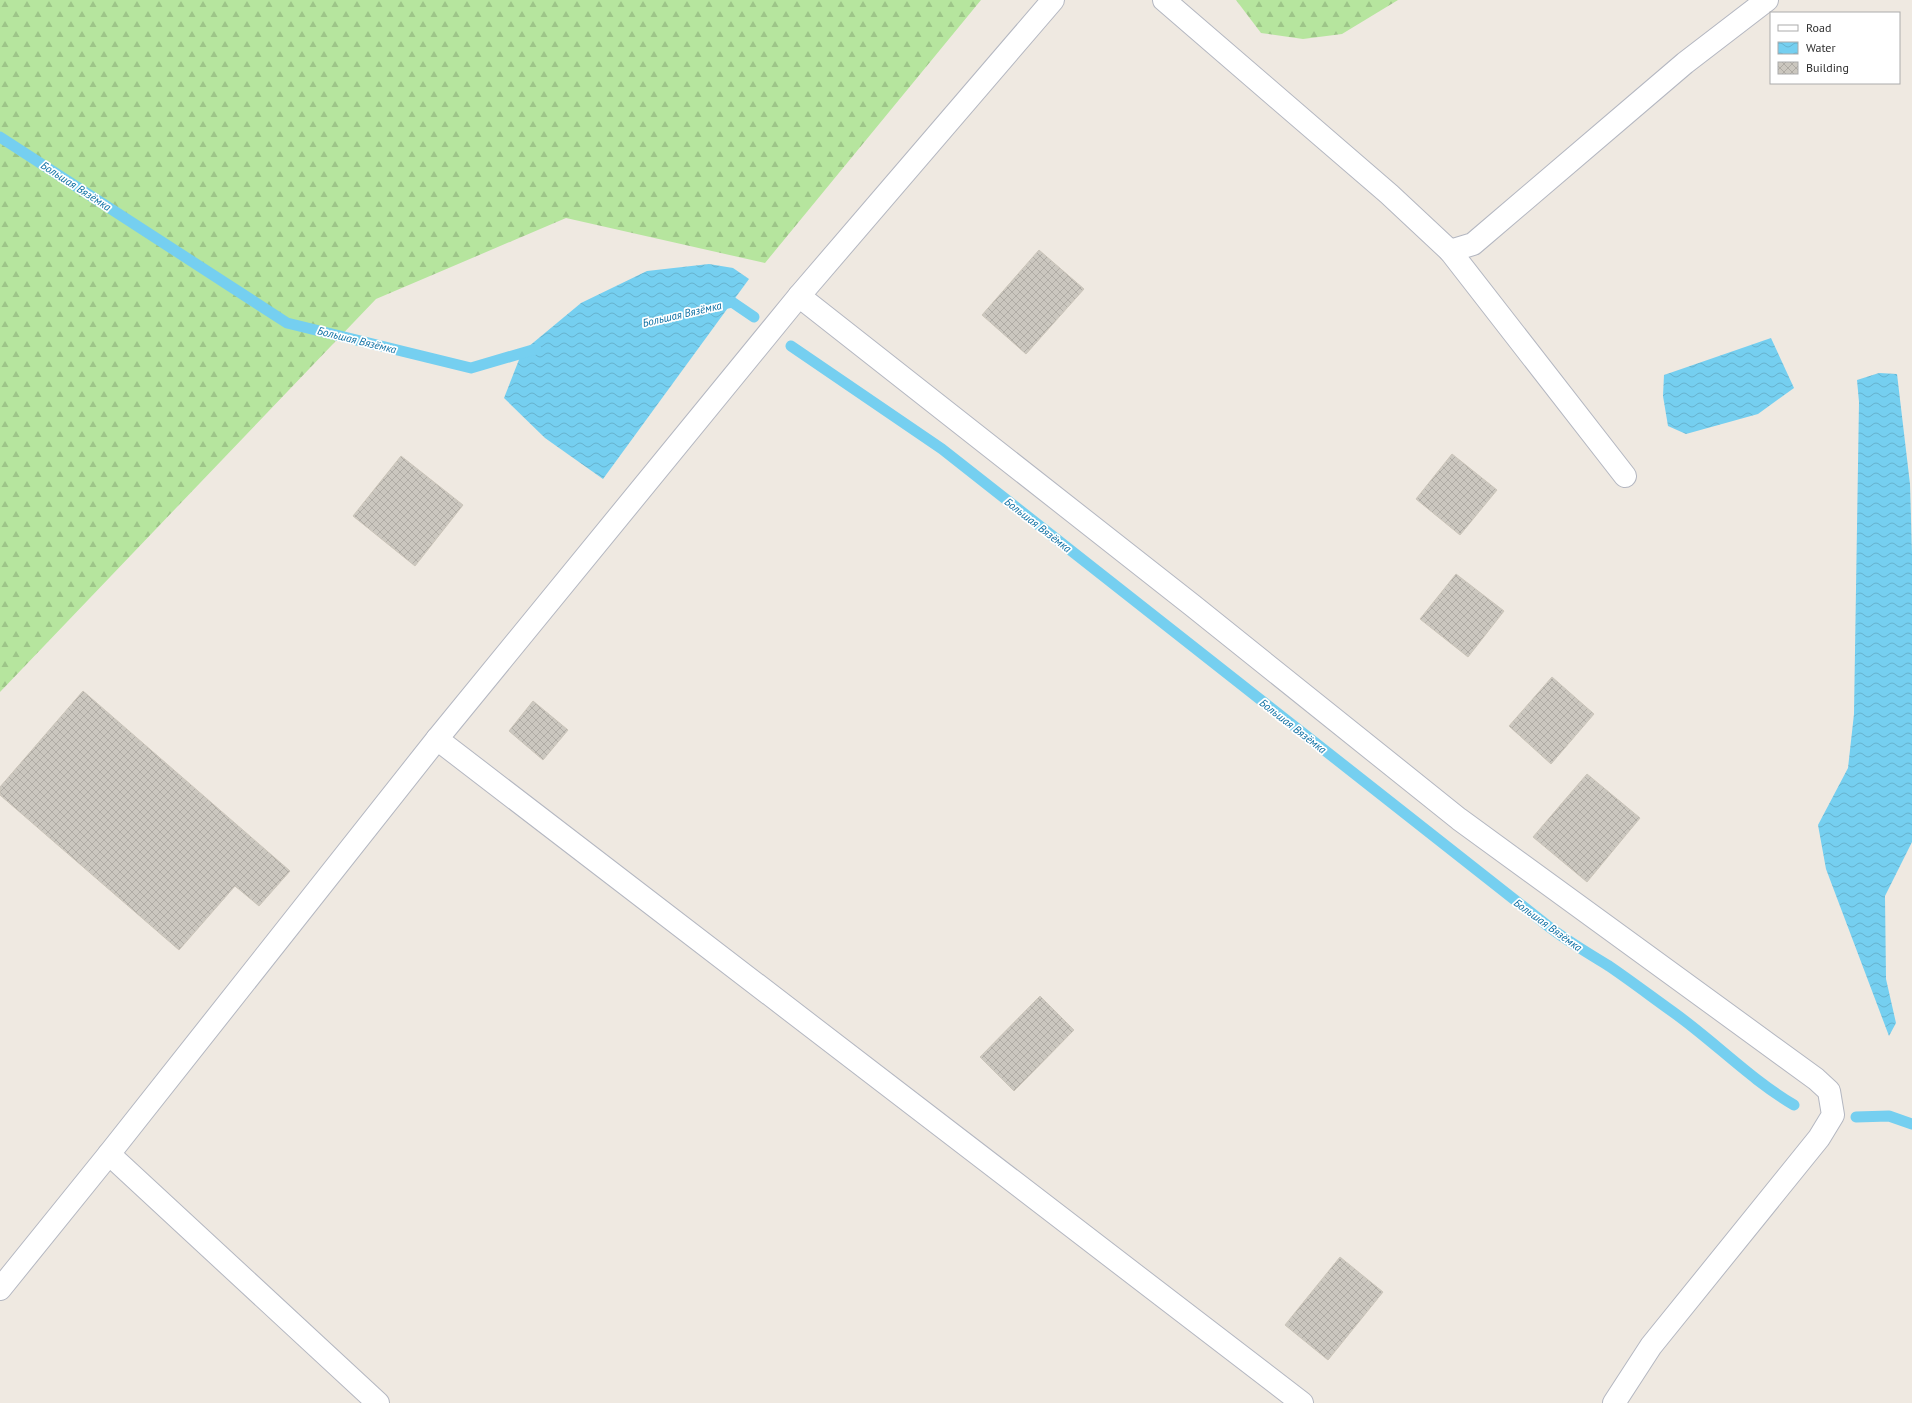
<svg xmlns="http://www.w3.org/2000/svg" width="1912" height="1403" viewBox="0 0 1912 1403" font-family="'PT Sans',sans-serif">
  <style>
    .forest { fill: url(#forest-firs) }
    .water { fill: url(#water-waves) }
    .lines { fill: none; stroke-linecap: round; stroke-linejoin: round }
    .stream { stroke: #75cff0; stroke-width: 11 }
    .building { fill: url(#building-cross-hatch); stroke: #cbc5ba }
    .minor-casing { stroke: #b4b7c1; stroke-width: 24 }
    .minor { stroke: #fff; stroke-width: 22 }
    .labels { text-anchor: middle; stroke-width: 3.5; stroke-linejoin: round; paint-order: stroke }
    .water-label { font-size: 11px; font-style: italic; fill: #0d6fa3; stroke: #fff }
  </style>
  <defs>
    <pattern id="forest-firs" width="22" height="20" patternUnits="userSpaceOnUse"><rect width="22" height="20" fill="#b6e59e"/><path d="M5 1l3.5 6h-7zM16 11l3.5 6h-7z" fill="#9dc588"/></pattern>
    <pattern id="water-waves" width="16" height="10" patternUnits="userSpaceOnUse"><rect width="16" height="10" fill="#75cff0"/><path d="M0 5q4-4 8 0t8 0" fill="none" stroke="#66b2ce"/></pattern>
    <pattern id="building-cross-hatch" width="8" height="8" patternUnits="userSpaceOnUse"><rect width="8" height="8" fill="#cbc7bf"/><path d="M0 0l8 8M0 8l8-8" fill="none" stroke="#afaba4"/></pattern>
  </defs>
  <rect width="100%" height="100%" fill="#efe9e1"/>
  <g class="forest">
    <path d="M0,0H981L765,263L566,218L376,299L0,692Z"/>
    <path d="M1236,0H1398L1342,34L1303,39L1261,33Z"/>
  </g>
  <g class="water">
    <path d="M709,264L733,268L749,279L603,479L545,438L504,398L522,352L581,303L647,271Z"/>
    <path d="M1771,338L1794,388L1758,414L1686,434L1668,426L1663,396L1664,375Z"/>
    <path d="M1879,373L1897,374L1910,484L1912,553V842L1885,896L1886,979L1896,1023L1889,1036L1826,869L1818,825L1848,768L1854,714L1859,402L1857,380Z"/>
  </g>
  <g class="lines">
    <g class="stream">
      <path d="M0,137L287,323L471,368L536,349"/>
      <path d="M718,305L732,302L754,317"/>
      <path d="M791,346L942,449L1548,926C1567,941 1588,953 1609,966C1631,981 1652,997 1673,1012C1715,1042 1750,1079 1794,1105"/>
      <path d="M1856,1117L1889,1116L1912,1124"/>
    </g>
  </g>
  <g class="building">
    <path d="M1039,250L1084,289L1026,354L982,315Z"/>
    <path d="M1452,454L1497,490L1460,535L1416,499Z"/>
    <path d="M401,456L463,505L415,566L353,516Z"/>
    <path d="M1456,574L1504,611L1468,657L1420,619Z"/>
    <path d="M1552,677L1594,714L1551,764L1509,726Z"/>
    <path d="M83,691L290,871L259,906L235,886L179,950L0,795V787Z"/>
    <path d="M533,701L568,730L543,760L509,731Z"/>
    <path d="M1587,774L1640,818L1587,882L1533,837Z"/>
    <path d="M1040,996L1074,1030L1014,1091L980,1057Z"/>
    <path d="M1340,1257L1383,1292L1328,1360L1285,1325Z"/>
  </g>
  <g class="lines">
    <g class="minor-casing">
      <g id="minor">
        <path d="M1164,0L1389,194L1450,251L1625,476"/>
        <path d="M1450,251L1473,244L1685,63L1767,0"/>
        <path d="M799,296L1192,605L1459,819L1816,1079L1829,1091L1833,1115L1819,1138L1651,1346L1614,1403"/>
        <path d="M437,739L1302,1403"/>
        <path d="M109,1154L378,1403"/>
        <path d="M0,1289L109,1154L437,739L799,296L1053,0"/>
      </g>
    </g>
    <use href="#minor" class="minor"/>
  </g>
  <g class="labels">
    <g class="water-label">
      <text transform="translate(76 186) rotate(33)" y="4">Большая Вязёмка</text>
      <text transform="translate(682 314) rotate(-13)" y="4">Большая Вязёмка</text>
      <text transform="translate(357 340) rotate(14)" y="4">Большая Вязёмка</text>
      <text transform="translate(1038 525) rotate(38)" y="4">Большая Вязёмка</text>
      <text transform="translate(1293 726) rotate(38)" y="4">Большая Вязёмка</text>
      <text transform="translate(1548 925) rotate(36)" y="4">Большая Вязёмка</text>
    </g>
  </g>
  <rect x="1770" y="12" width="130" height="72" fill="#ffffff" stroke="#ababab"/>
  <rect x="1778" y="25" width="20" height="6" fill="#ffffff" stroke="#ababab"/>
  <text x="1806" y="32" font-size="12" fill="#2e2e2e">Road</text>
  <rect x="1778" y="42" width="20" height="12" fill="url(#water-waves)" stroke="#ababab"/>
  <text x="1806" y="52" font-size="12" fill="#2e2e2e">Water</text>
  <rect x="1778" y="62" width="20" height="12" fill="url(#building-cross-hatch)" stroke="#ababab"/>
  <text x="1806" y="72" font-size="12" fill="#2e2e2e">Building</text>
</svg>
